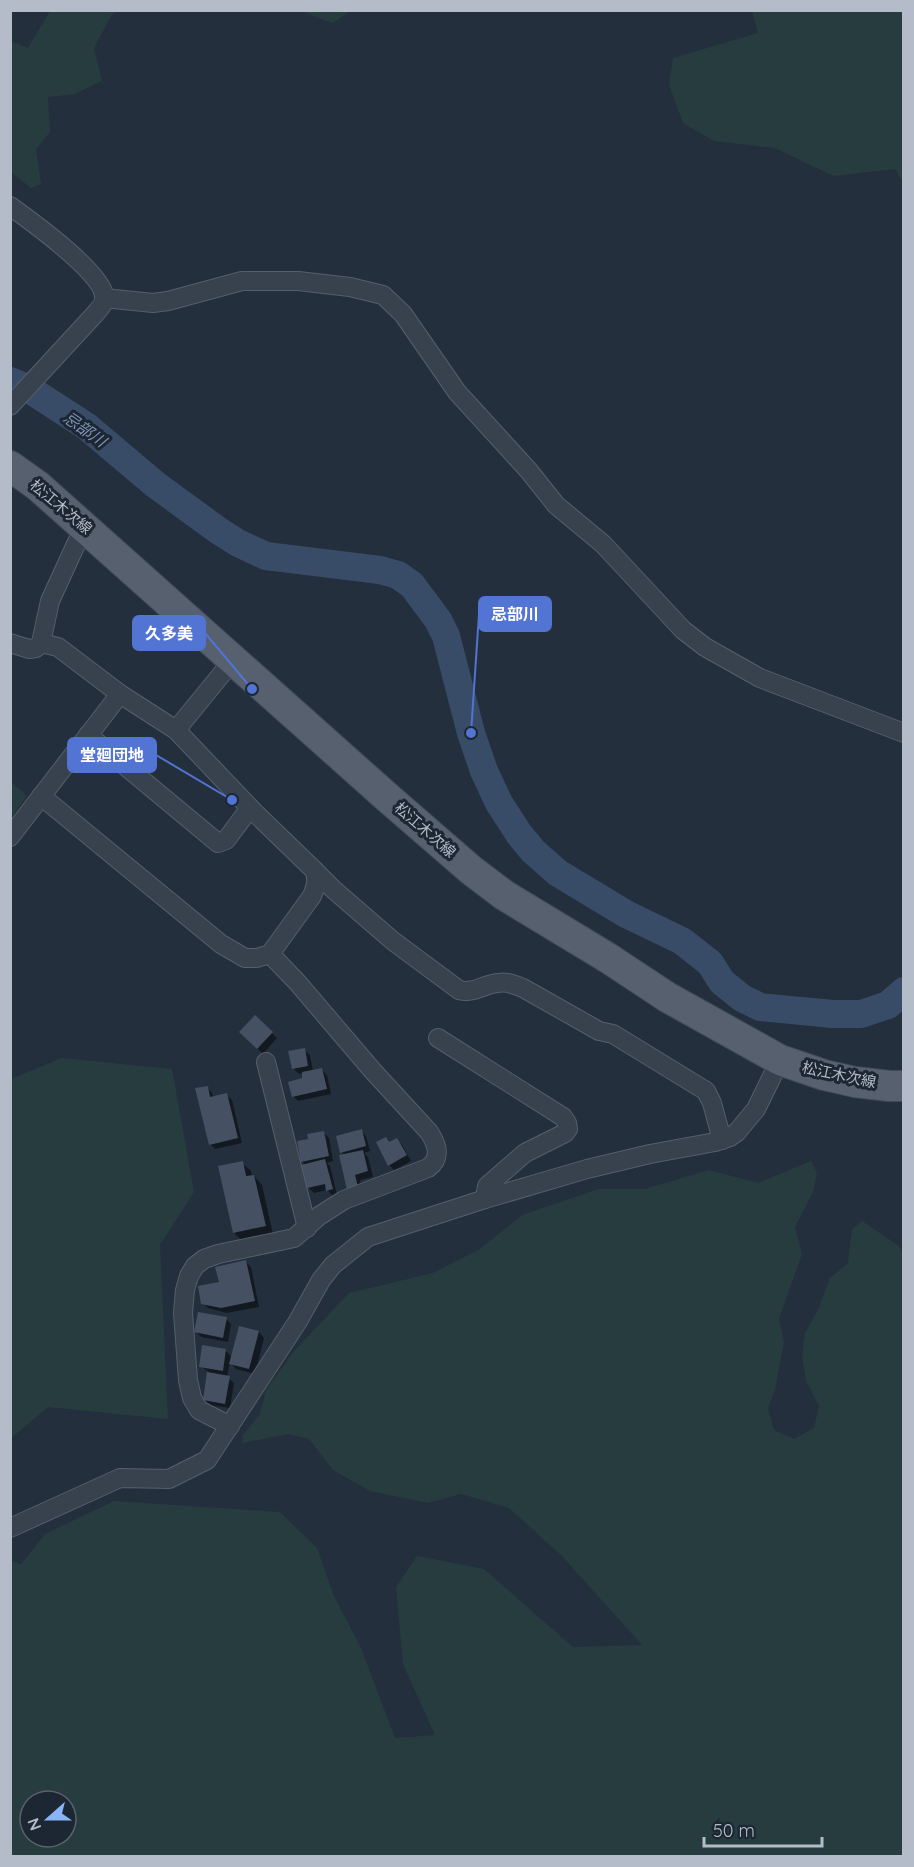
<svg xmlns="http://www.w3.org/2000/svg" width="914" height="1867" viewBox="0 0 914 1867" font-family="Quicksand,'Noto Sans JP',sans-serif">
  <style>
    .green { fill: #263c3f; fill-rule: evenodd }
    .shadow { fill: #0007 }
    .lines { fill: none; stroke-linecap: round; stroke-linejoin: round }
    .river { stroke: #394c67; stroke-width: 28 }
    .building { fill: #455162 }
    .minor-casing { stroke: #565f6c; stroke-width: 20 }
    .primary-casing { stroke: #414a57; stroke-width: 32 }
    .minor { stroke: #38414e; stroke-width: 18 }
    .primary { stroke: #56606e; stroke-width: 30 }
    .labels { text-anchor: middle; stroke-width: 6; stroke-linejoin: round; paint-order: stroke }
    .street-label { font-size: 15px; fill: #b4bcc9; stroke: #1d2633 }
    .water-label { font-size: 16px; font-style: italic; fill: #7c92b1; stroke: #1d2633 }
    .leader { fill: none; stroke: #5274d3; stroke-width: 2 }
    .callout-dot { fill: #5274d3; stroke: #1d2633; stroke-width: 2 }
    .callout { fill: #5274d3; stroke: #5274d3; stroke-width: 2 }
    .callout-label { font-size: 16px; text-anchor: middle; font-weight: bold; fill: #fff }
  </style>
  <rect width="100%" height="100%" fill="#242f3e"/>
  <g class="green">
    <path d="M50,11H116L111,16L94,48L102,81L75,94L48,97L50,132L36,149L41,184L31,188L11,172V41L28,48Z"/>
    <path d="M301,11L351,10V11L332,23Z"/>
    <path d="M752,11H903V182L895,169L833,176L775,148L714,141L683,123L669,85L673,58L758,33Z"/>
    <path d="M11,782L27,796L11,818Z"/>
    <path d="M62,1058L172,1069L194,1192L160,1245L168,1419L48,1407L11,1438V1079Z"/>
    <path d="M811,1161L817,1173L813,1192L795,1227L802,1254L779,1319L784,1342L775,1390L768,1408L774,1430L794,1439L814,1428L819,1406L806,1381L802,1356L805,1333L818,1310L830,1278L848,1263L852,1229L862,1221L899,1246L903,1253V1856H11V1561L21,1564L45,1534L114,1501L280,1512L317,1548L334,1596L361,1648L395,1738L435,1735L403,1664L396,1587L417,1556L484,1569L573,1647L642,1645L562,1556L509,1508L461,1494L428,1503L370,1491L333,1470L309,1439L289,1434L242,1443L243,1435L260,1414L266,1390L295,1350L349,1293L433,1273L480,1249L522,1215L599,1189H645L709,1170L758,1183ZM30,1801H66V1837H30Z"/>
  </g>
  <g class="shadow">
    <path d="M255,1017L277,1038L263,1054L241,1032Z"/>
    <path d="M304,1050L310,1055L313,1071L321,1069L327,1075L331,1094L298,1101L293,1096L304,1079L303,1073L299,1074L294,1069Z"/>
    <path d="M207,1087L212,1093L214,1098L227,1095L232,1100L242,1143L215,1149L210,1144Z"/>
    <path d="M361,1130L366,1136L370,1151L364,1153L368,1157L373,1177L360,1180L362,1192L354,1194L345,1156L342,1152Z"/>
    <path d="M324,1133L329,1138L333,1161L327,1163L330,1166L337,1195L333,1196L327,1190L314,1193L308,1187L306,1166L302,1161Z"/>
    <path d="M397,1140L402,1145L411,1161L394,1170L389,1165L390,1143Z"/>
    <path d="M242,1163L251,1171L252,1177L254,1176L262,1185L273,1234L242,1241L234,1233Z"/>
    <path d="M246,1262L251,1267L259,1307L227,1313L208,1308L203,1303L220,1283Z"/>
    <path d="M226,1319L231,1324L228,1342L201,1337L196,1331Z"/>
    <path d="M240,1328L259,1332L264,1338L255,1374L236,1369L230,1362L227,1377L234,1383L230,1408L210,1405L204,1399L209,1372L200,1366L225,1350L232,1357Z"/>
  </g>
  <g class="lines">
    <path class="river" d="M10,381L29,389L86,426L156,485L219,531L238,543L266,556L380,570L398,575L412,585L438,620L446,636L471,733L484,771L499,803L519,834L533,851L558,873L626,914L682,941L710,963L722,982L742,998L760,1007L833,1014H861L888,1005L904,991"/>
  </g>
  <g class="building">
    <path d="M255,1015L273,1032L257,1049L239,1032Z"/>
    <path d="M305,1048L308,1066L292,1069L288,1051Z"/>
    <path d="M322,1068L327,1089L292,1097L288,1082L302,1078V1072Z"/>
    <path d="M208,1086L210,1097L227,1093L238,1138L209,1145L195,1088Z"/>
    <path d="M362,1129L366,1146L340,1153L336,1136Z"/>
    <path d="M324,1131L329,1156L301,1162L297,1141L308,1139L307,1134Z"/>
    <path d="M386,1137L389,1142L397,1138L407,1155L388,1166L376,1142Z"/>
    <path d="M363,1150L368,1171L355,1175L358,1187L347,1190L339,1155Z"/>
    <path d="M325,1159L333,1189L326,1191L325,1184L307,1188L301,1165Z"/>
    <path d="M243,1161L246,1176L254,1175L266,1226L233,1233L218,1166Z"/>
    <path d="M246,1260L255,1301L221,1308L201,1304L198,1286L219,1282L215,1267Z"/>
    <path d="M198,1312L227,1317L223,1338L194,1332Z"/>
    <path d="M239,1326L259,1331L249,1369L229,1364Z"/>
    <path d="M202,1345L226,1349L223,1371L199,1367Z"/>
    <path d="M207,1372L230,1376L225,1404L203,1400Z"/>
  </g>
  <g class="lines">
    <g class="minor-casing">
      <g id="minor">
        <path d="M10,206C31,221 100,271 104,295C106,303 99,309 94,315L10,406"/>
        <path d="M104,298L153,303L168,301L242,281H298L350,287L383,295L403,314L457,392L529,471L556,505L603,544L683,630L705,647L760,678L904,733"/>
        <path d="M10,643L29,649L36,648L41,643L50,601L77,542"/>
        <path d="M41,643L58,647L120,694"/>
        <path d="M176,730L234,659"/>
        <path d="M88,735L218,843L226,840L250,808"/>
        <path d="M10,837L120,694L176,730L254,812L314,870C318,880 316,886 312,896L270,954L257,958H245L221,944L41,796"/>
        <path d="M314,870L334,890L393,941L459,990C474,994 484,984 498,983C507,981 515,985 523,988L599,1031L613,1034L706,1091L712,1103L722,1140"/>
        <path d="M438,1038L563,1117L567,1123L568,1129L565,1133L525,1153L487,1186L485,1199"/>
        <path d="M266,1062L307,1228"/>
        <path d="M230,1426L199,1410L192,1398L188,1380L183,1313L185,1290L189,1276L195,1266L204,1259L218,1254L294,1238L319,1216L344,1200L428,1168C442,1158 437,1144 429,1132L372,1070L297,982L270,954"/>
        <path d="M10,1528L120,1478L169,1479L207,1460L298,1321L321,1280L333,1265L368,1237L485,1199L587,1169L650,1154L715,1142L730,1137L737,1132L756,1109L780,1060"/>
      </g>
    </g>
    <g class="primary-casing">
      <path id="primary" d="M10,466L38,486L388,798L471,870L504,895L608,958L667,997L780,1060L824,1075L855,1082L889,1086H904"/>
    </g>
    <use href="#minor" class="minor"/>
    <use href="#primary" class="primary"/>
  </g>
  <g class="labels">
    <g class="street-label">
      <text transform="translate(61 507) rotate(40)" y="5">松江木次線</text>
      <text transform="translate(425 830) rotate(41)" y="5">松江木次線</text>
      <text transform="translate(839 1075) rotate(12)" y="5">松江木次線</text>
    </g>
    <g class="water-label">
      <text transform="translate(85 429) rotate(35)" y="6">忌部川</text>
    </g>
  </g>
  <path class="leader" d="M471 733L479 614M252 689L205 633M232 800L156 755"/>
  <g class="callout-dot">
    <circle cx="471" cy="733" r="6"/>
    <circle cx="252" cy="689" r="6"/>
    <circle cx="232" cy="800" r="6"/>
  </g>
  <g class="callout">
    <rect x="479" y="597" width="72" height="34" rx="6"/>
    <rect x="133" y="616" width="72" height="34" rx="6"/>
    <rect x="68" y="738" width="88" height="34" rx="6"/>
  </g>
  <g class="callout-label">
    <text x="515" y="620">忌部川</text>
    <text x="169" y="639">久多美</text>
    <text x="112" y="761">堂廻団地</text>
  </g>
  <rect width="914" height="1867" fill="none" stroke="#b4bcc9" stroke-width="24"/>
  <g transform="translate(48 1819) rotate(249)"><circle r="28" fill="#1d2633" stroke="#59626f" stroke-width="1.5"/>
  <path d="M0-4.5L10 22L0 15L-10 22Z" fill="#8ab4f8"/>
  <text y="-9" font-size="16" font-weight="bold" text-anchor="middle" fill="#b4bcc9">N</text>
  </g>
  <path d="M704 1837v9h118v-9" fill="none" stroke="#b4bcc9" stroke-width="3"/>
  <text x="713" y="1837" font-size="18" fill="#b4bcc9" stroke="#1d2633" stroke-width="4.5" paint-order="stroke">50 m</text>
</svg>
